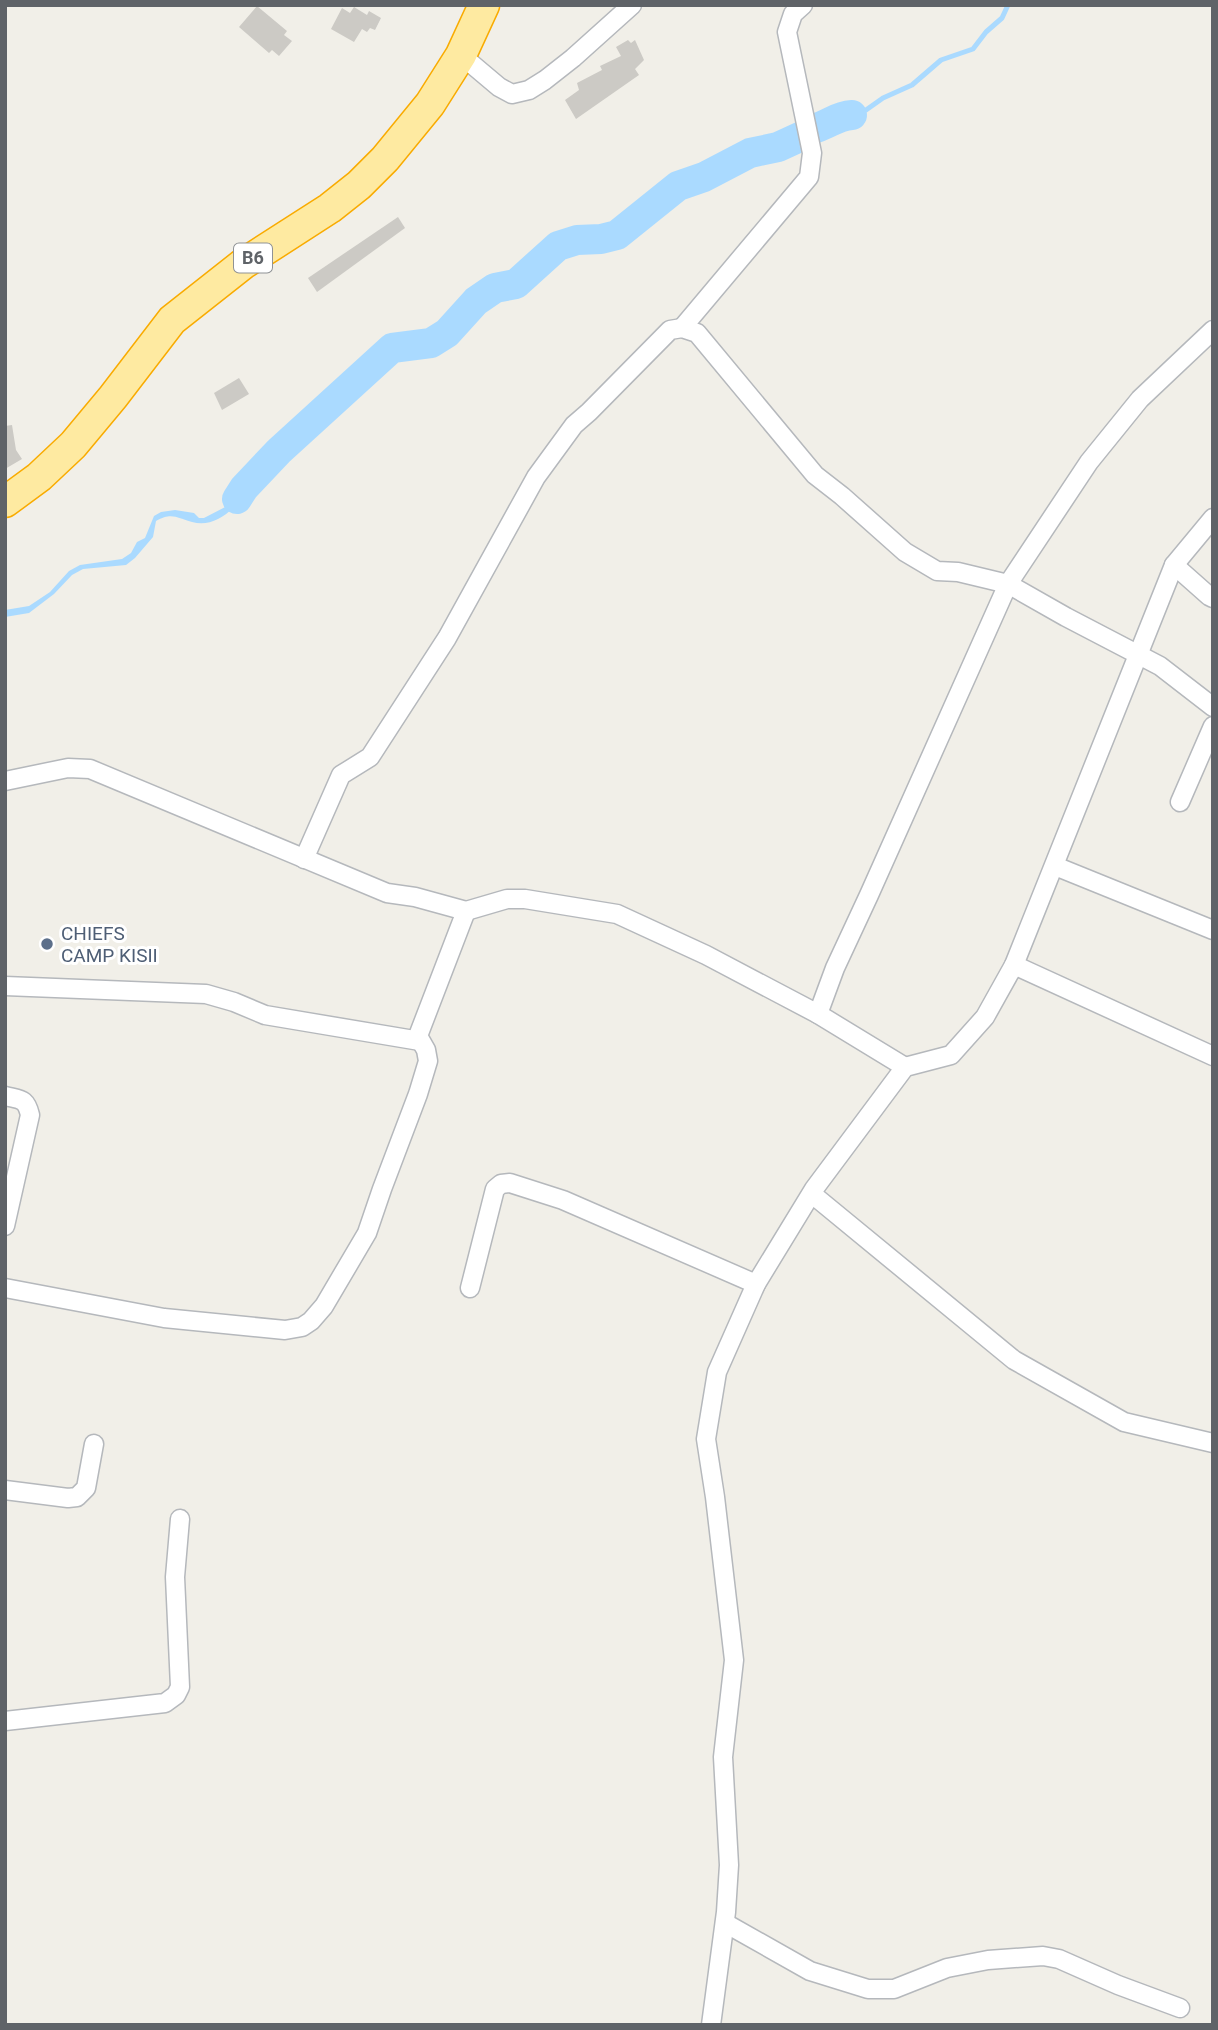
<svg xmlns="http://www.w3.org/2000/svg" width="1218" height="2030" viewBox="0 0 1218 2030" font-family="Roboto,sans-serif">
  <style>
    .water { fill: #aadaff }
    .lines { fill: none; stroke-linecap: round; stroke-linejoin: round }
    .stream { stroke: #aadaff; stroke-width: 5 }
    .river { stroke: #aadaff; stroke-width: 30 }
    .building { fill: #cccac5 }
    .minor-casing { stroke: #b5b8bc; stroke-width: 21 }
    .trunk-casing { stroke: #f9ab00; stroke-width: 33 }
    .minor { stroke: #fff; stroke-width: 18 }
    .trunk { stroke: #feeaa1; stroke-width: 30 }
    .service-dot { fill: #5c6f8a; stroke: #fff; stroke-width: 2.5 }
    .labels { text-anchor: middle; stroke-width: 6; stroke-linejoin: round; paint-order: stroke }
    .shield { fill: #fff; stroke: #8f9295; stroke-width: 2 }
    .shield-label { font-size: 18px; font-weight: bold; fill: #5f6368 }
    .service-label { font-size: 19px; fill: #4e5e75; stroke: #fff; text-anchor: start }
  </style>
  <rect width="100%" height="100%" fill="#f1efe8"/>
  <path class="water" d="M261,469C249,492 223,531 192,522C177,518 172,512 156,521L153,537L135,558L126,565L83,569L72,575L54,594L29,613L5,617V610L29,606L50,592L69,571L80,565L122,559L131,553L137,542L145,538L154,516L161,512L175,510L194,513L199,518H204L231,504L242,488Z"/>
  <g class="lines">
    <path class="stream" d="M852,115L866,110L883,98L912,85L941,60L973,49L986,32L1002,18L1008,5"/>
    <g class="river">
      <path d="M816,128C831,123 837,116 852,115"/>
      <path d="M237,499L244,488L279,451L392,348L431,343L447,333L476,301L495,288L516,284L558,246L577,240L601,239L617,235L678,186L704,177L750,153L778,147L802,136"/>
    </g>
  </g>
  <g class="building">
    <path d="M257,6L287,31L284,35L292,41L279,56L272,50L269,53L239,27Z"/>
    <path d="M354,7L367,15L369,11L381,18L375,30L370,28L367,32L362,29L354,42L331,29L342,8L350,13Z"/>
    <path d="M628,40L631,43L635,40L644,60L635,69L639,75L576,119L565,100L579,90L577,83L602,70L600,66L621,56L616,47Z"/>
    <path d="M398,217L405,228L317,292L308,278Z"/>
    <path d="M239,378L249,394L222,410L214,393Z"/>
    <path d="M12,425L16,450L22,459L5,469V426Z"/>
  </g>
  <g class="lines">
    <g class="minor-casing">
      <g id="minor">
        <path d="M461,55L499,87L512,94L529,90L545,80L573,58L632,5"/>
        <path d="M682,328L809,177L812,153L787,32L793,14L803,5"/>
        <path d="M1174,565L1209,596L1213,598"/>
        <path d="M5,781L68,768L90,769L387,893L415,897L466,911L507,899H525L617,914L706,955L818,1014L905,1067"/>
        <path d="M1180,802L1213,726"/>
        <path d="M304,859L341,775L370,757L447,638L536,477L574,425L589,412L670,330L682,328L697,333L815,475L842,496L905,552L937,571L958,572L1008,584L1066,617L1160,666L1213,707"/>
        <path d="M1055,866L1213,930"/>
        <path d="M1014,965L1213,1056"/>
        <path d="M5,986L206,994L234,1002L265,1015L420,1041"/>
        <path d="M818,1014L835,968L869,895L1008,584L1089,462L1140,399L1213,330"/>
        <path d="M5,1096C21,1100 26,1098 30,1115L5,1226"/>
        <path d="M812,1194L1014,1360L1124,1422L1213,1443"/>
        <path d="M5,1288L164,1318L285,1330L302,1327L311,1321L324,1306L367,1233L382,1189L418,1094L428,1061L426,1050L418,1036L466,911"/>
        <path d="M470,1288L495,1189L501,1184L510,1183L563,1200L756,1284"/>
        <path d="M5,1490L68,1498L77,1497L86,1488L94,1444"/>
        <path d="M5,1721L165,1703L176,1695L180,1687L175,1577L180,1519"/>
        <path d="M725,1923L810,1971L868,1989H894L947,1968L988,1960L1043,1956L1059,1959L1118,1985L1180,2008"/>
        <path d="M711,2025L726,1912L729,1865L723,1757L734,1660L715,1497L706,1439L717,1372L756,1284L814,1189L905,1067L951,1055L985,1017L1014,965L1174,565L1213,518"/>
      </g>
    </g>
    <g class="trunk-casing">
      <path id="trunk" d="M5,502L39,477L73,445L113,397L172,320L243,264L330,208L359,185L385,159L430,104L461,55L484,5"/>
    </g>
    <use href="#minor" class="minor"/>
    <use href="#trunk" class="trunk"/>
  </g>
  <circle class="service-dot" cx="47" cy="944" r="7"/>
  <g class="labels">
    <rect class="shield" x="234" y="243.5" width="38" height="29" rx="5"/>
    <g class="shield-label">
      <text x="253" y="264">B6</text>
    </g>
    <g class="service-label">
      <text x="61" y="940">CHIEFS<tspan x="61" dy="22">CAMP KISII</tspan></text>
    </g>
  </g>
  <rect width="1218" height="2030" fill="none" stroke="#5f6368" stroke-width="14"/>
</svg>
